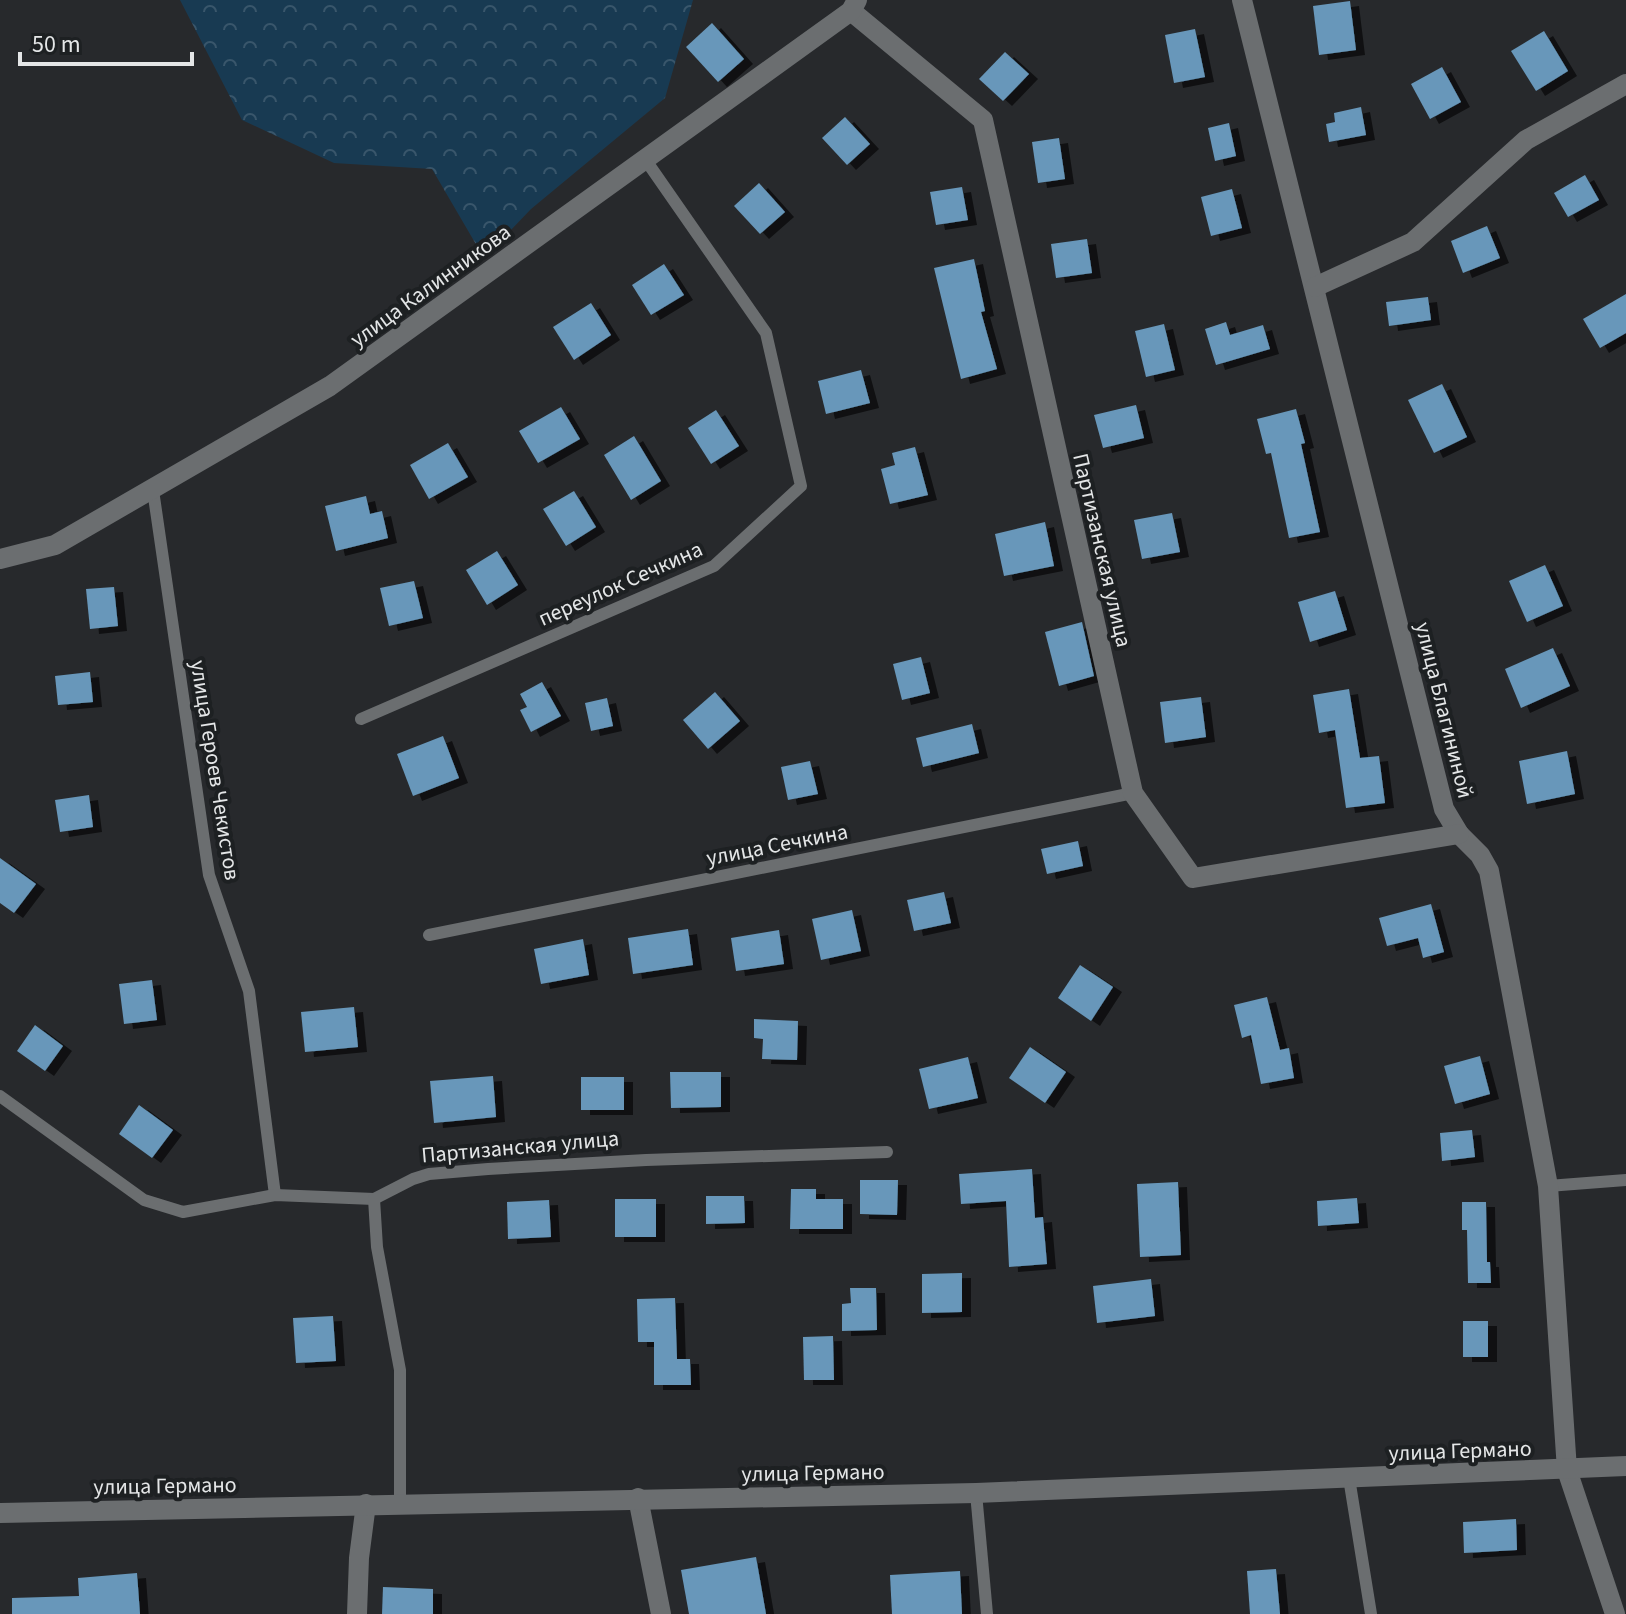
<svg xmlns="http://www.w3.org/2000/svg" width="1626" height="1614" viewBox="0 0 1626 1614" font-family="'Source Sans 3',sans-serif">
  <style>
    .forest { fill: url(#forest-crowns) }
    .building { fill: #6797ba; filter: url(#shadow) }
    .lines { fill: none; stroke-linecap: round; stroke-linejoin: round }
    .lane { stroke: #6b6e70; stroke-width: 12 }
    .street { stroke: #6b6e70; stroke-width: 20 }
    .secondary { stroke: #6b6e70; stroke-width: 20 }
    .labels { text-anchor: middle; stroke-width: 8; stroke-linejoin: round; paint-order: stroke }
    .street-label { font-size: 22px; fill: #e4e6e7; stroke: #1d2022 }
  </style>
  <defs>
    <pattern id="forest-crowns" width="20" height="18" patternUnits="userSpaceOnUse" patternTransform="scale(2)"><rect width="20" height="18" fill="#183a52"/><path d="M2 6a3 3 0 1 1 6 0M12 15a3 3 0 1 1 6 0" fill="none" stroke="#39566b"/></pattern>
    <filter id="shadow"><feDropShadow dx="9" dy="5" stdDeviation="0" flood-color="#0009"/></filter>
  </defs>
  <rect width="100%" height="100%" fill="#27292c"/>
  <path class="forest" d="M180,0H693L665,98L531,209L484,258L432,169L334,163L242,120Z"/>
  <g class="building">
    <path d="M1350,1L1356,50L1319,55L1313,6Z"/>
    <path d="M712,23L744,59L718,82L686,47Z"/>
    <path d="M1195,29L1205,77L1174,83L1165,35Z"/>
    <path d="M1544,31L1568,71L1536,91L1511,51Z"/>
    <path d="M1005,52L1029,74L1003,101L979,79Z"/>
    <path d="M1442,67L1461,102L1430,119L1411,84Z"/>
    <path d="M1361,107L1366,135L1329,142L1326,124L1335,122L1334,113Z"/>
    <path d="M845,117L870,144L847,165L822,138Z"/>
    <path d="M1229,123L1236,156L1215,161L1208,128Z"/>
    <path d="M1059,138L1065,179L1038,183L1032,142Z"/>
    <path d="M1585,175L1599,200L1568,217L1554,193Z"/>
    <path d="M759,183L785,212L760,234L734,206Z"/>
    <path d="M962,187L968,220L936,225L930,192Z"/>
    <path d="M1232,189L1242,228L1211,236L1201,197Z"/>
    <path d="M1487,226L1500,258L1463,273L1451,241Z"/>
    <path d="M1087,239L1092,273L1056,278L1051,244Z"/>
    <path d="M974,259L985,311L981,312L997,369L961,379L934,268Z"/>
    <path d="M664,264L684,295L651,315L632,285Z"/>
    <path d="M1626,294V333L1600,348L1583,319Z"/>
    <path d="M1428,297L1431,320L1389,326L1386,302Z"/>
    <path d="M591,303L611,335L574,360L553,327Z"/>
    <path d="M1226,322L1230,335L1263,325L1270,349L1216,365L1205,329Z"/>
    <path d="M1164,324L1175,370L1146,377L1135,331Z"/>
    <path d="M861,370L870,403L826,414L818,381Z"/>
    <path d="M1442,384L1467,437L1434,453L1408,400Z"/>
    <path d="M1136,405L1144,438L1103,448L1094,415Z"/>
    <path d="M561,407L580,439L538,463L519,431Z"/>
    <path d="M1296,409L1305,443L1301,444L1320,532L1289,538L1271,453L1266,454L1257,419Z"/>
    <path d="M716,410L739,446L711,464L688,428Z"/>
    <path d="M634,436L661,481L631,500L604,455Z"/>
    <path d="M448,443L468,477L429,499L410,465Z"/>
    <path d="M915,447L928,495L890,504L881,469L895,465L892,453Z"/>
    <path d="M574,491L596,527L566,546L543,509Z"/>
    <path d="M366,496L370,514L382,511L388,538L336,551L325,506Z"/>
    <path d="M1172,513L1180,552L1142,559L1134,520Z"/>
    <path d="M1045,522L1054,566L1004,576L995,534Z"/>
    <path d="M497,551L518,585L487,605L466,570Z"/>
    <path d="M1545,565L1563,606L1527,622L1509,581Z"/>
    <path d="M414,581L423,618L389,626L380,588Z"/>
    <path d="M114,587L118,626L90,629L86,589Z"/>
    <path d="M1335,591L1347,630L1310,642L1298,602Z"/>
    <path d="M1082,622L1094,676L1059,686L1045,632Z"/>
    <path d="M1553,648L1570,686L1521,708L1505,669Z"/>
    <path d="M921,657L930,693L902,700L893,664Z"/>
    <path d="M90,672L93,702L58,705L55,676Z"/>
    <path d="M542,682L561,716L531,732L520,710L527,707L520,694Z"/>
    <path d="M1349,689L1360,758L1379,756L1385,803L1346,808L1335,730L1319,733L1313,695Z"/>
    <path d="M715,692L740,721L708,749L683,720Z"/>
    <path d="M1201,697L1206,737L1165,743L1160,702Z"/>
    <path d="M607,698L613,726L591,731L585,703Z"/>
    <path d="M972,724L979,753L923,767L916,738Z"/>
    <path d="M443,736L459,778L413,796L397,754Z"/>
    <path d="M1567,751L1575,794L1527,804L1519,761Z"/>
    <path d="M810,761L818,794L788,800L781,767Z"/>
    <path d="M89,795L93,827L60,832L55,800Z"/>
    <path d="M1078,841L1083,866L1047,874L1041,849Z"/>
    <path d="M0,858L36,884L14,913L0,903Z"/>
    <path d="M944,892L951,923L914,931L907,900Z"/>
    <path d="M1431,904L1444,952L1423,958L1418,938L1387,946L1379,918Z"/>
    <path d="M852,910L861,951L821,960L812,919Z"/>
    <path d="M688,929L693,965L633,974L628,938Z"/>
    <path d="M779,930L784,964L736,971L731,938Z"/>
    <path d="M583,939L589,975L541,984L534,949Z"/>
    <path d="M1080,965L1113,987L1091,1021L1058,998Z"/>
    <path d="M152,980L157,1020L124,1024L119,984Z"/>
    <path d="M1267,997L1280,1050L1289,1048L1294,1078L1261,1084L1251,1035L1242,1038L1234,1005Z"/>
    <path d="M354,1007L358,1047L305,1052L301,1012Z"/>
    <path d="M754,1019L798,1021L797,1060L762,1059L763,1039L754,1038Z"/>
    <path d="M35,1025L63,1046L45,1071L17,1051Z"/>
    <path d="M1030,1047L1066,1072L1045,1103L1009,1078Z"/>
    <path d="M1480,1056L1490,1094L1455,1104L1444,1066Z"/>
    <path d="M968,1057L978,1098L929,1109L919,1069Z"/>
    <path d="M670,1072H721V1107L671,1108Z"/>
    <path d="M493,1076L496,1117L434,1123L430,1081Z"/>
    <rect x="581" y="1077" width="43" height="33"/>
    <path d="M139,1105L173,1130L152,1158L119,1134Z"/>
    <path d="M1472,1130L1475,1157L1442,1161L1440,1133Z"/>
    <path d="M1032,1169L1035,1218L1043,1217L1047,1264L1009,1267L1006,1201L961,1204L959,1174Z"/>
    <path d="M860,1180H898L897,1215L860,1214Z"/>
    <path d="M1178,1182L1181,1255L1140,1257L1137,1184Z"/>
    <path d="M791,1189H816V1199H843V1229H790Z"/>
    <path d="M706,1196H744L745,1223L706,1224Z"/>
    <path d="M1357,1198L1359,1223L1318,1226L1317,1201Z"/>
    <rect x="615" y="1199" width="41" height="38"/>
    <path d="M549,1200L551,1237L508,1239L507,1202Z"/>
    <path d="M1462,1202H1486L1487,1262H1490L1491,1283H1468L1467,1230H1462Z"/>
    <path d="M962,1273V1312L922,1313V1274Z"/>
    <path d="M1151,1279L1155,1316L1097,1323L1093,1286Z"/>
    <path d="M850,1288H876L877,1330L842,1331V1304L851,1303Z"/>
    <path d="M675,1298L677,1359H690L691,1385H654V1342H638L637,1299Z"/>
    <path d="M333,1316L336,1361L296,1363L293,1318Z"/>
    <rect x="1463" y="1321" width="25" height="36"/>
    <path d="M833,1336L834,1380H804L803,1337Z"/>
    <path d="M1516,1519L1517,1550L1464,1553L1463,1522Z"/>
    <path d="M756,1557L766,1614H689L681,1570Z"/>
    <path d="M1276,1569L1280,1614H1250L1247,1571Z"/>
    <path d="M960,1571L962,1614H892L890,1575Z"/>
    <path d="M137,1573L140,1614H12V1598L79,1596L78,1578Z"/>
    <path d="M383,1587L433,1589V1614H382Z"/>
  </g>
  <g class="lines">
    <g class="lane">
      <path d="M153,490L209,875L249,991L275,1195"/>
      <path d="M361,719L714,566L801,486L766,333L645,159"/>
      <path d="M429,935L1133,793"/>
      <path d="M0,1096L144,1200L183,1212L275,1195L374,1199"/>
      <path d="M1548,1186L1626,1180"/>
      <path d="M1349,1478L1371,1614"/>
      <path d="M976,1493L987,1614"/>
      <path d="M400,1504V1370L377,1247L374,1199L413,1179L429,1174L488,1169L646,1160L887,1152"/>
    </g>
    <g class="street">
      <path d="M1242,0L1444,809L1459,834L1480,855L1489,871L1548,1186L1567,1470L1615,1614"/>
      <path d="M851,11L983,120L1133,793L1193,878L1459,834"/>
      <path d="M1315,287L1413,242L1526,140L1626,84"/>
      <path d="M0,559L55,545L330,386L851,11L857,0"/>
      <path d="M638,1498L661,1614"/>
      <path d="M357,1614L359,1558L366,1504"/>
    </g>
    <path class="secondary" d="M0,1513L976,1493L1626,1466"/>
  </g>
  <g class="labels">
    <g class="street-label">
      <text transform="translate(430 285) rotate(-36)" y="8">улица Калинникова</text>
      <text transform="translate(1103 550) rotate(77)" y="8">Партизанская улица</text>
      <text transform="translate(620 583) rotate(-24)" y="8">переулок Сечкина</text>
      <text transform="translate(1445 710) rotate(76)" y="8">улица Благининой</text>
      <text transform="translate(216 770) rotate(81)" y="8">улица Героев Чекистов</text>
      <text transform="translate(777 844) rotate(-11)" y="8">улица Сечкина</text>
      <text transform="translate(520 1146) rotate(-5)" y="8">Партизанская улица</text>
      <text transform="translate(1460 1450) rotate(-2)" y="8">улица Германо</text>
      <text transform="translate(813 1472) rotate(-1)" y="8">улица Германо</text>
      <text transform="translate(165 1485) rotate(-1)" y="8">улица Германо</text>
    </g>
  </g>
  <path d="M20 52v12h172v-12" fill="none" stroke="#e4e6e7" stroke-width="4"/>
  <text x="32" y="52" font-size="24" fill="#e4e6e7" stroke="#1d2022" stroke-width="6" paint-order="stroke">50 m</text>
</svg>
